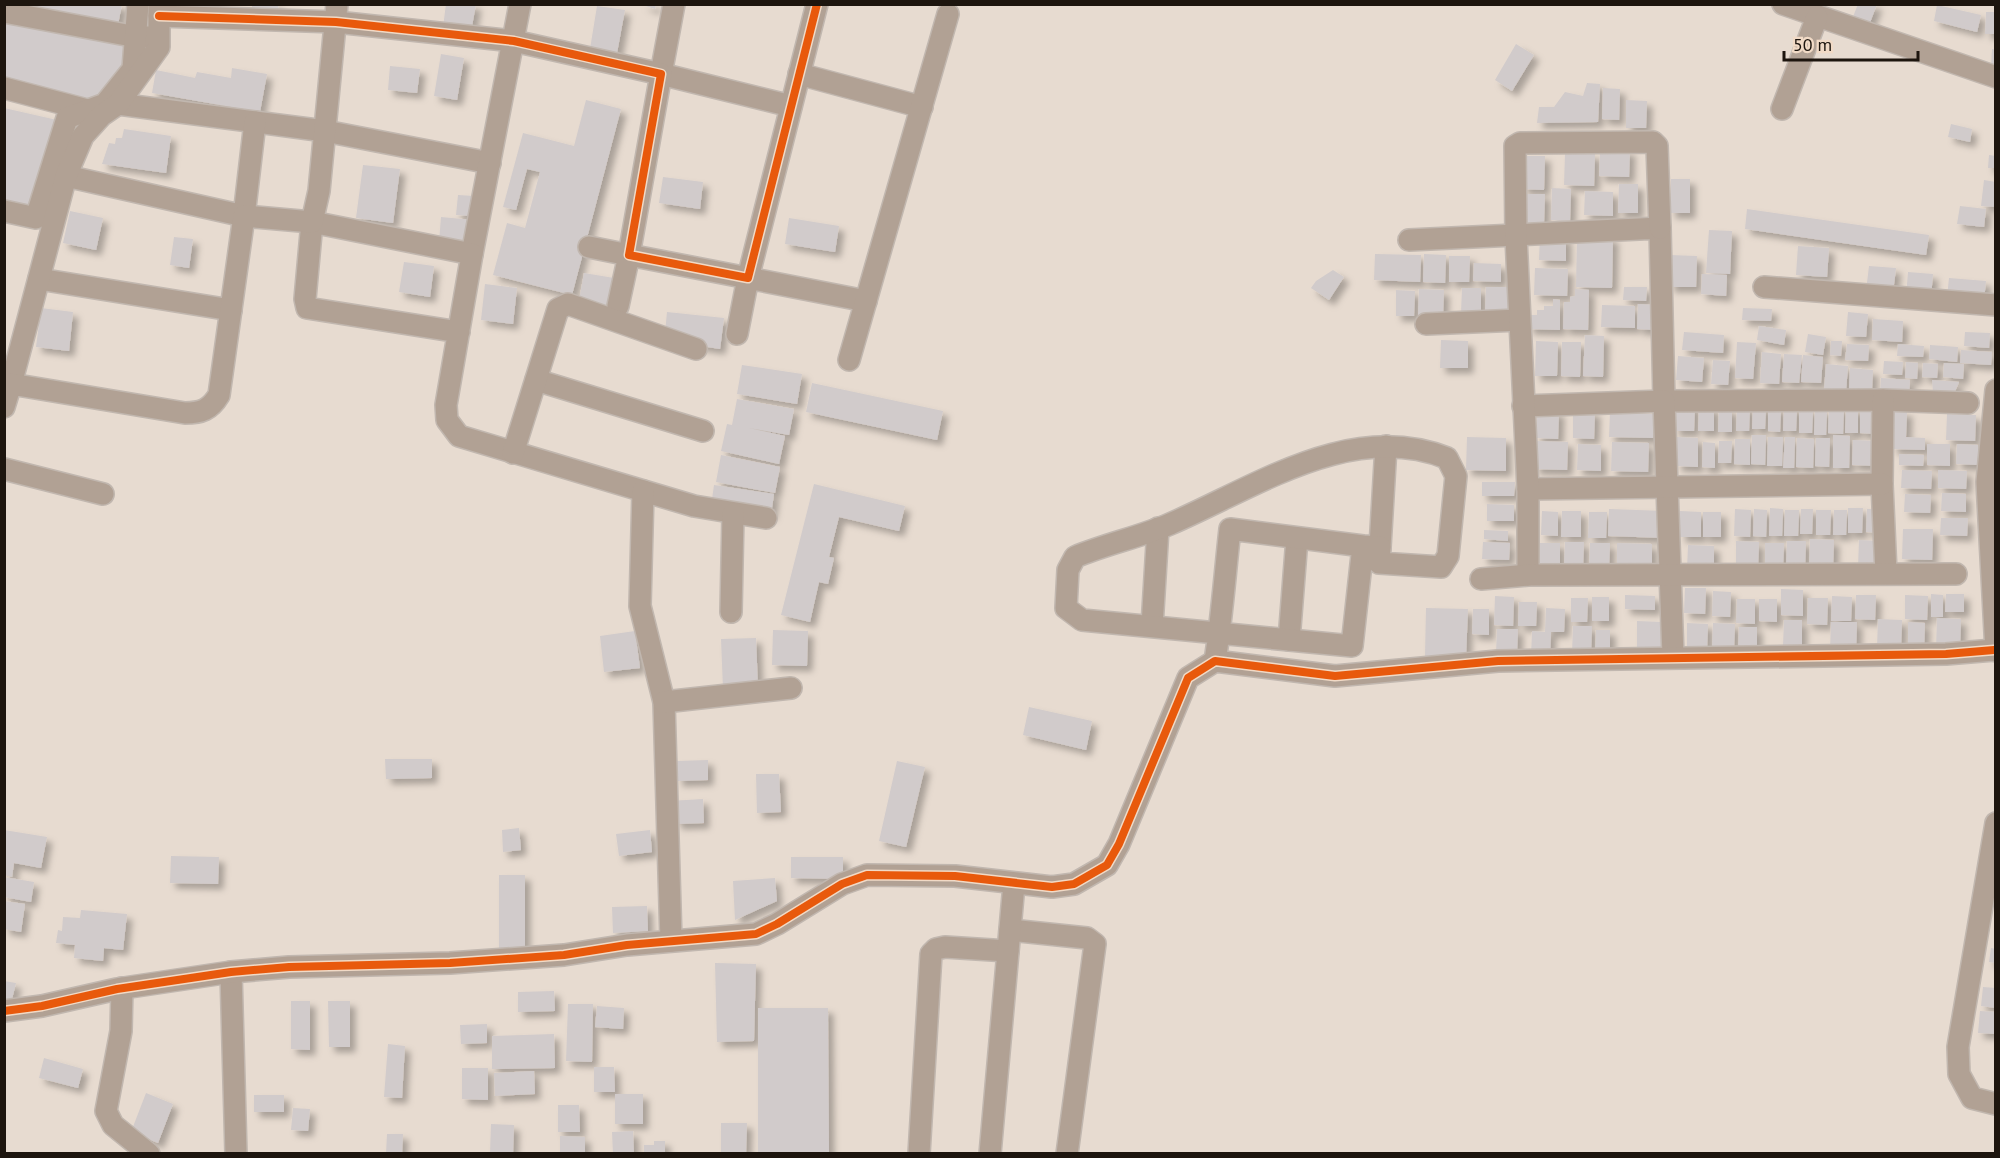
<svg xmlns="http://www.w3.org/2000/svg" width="2000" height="1158" viewBox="0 0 2000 1158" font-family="'PT Sans',sans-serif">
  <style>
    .building { fill: #d1cbcb; filter: url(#shadow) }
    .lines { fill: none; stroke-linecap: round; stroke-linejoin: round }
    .street-casing { stroke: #c1b7af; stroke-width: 24 }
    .street { stroke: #b1a194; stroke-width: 21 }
    .cycleway-casing { stroke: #f1dac6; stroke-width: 11 }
    .cycleway { stroke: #e8590c; stroke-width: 8 }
  </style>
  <defs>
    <filter id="shadow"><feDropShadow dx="5.5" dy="5.5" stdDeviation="3" flood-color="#0004"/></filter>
  </defs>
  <rect width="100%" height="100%" fill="#e7dbd0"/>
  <g class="building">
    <path d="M4,4H122L117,30Z"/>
    <path d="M252,4H278L279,14H252Z"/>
    <path d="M446,4H476L471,32L443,27Z"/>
    <path d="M640,4H656L655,9Z"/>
    <path d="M1858,4H1877L1868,28L1851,22Z"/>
    <path d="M1937,5L1981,15L1977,32L1934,21Z"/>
    <path d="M597,6L625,10L617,53L590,49Z"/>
    <path d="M1986,12H1996V34H1985Z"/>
    <path d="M4,14L131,46L129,63L101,103L4,81Z"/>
    <path d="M1516,44L1534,55L1512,91L1495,80Z"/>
    <path d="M1992,49L1996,50V67L1991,66Z"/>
    <path d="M441,54L464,58L457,100L434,96Z"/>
    <path d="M390,66L420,69L417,93L388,90Z"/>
    <path d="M232,68L267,74L260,112L152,93L156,70L195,78L197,72L231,78Z"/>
    <path d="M1587,83L1600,84L1598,122L1537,123L1539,107H1554L1565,92L1583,96Z"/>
    <path d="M1603,88L1620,89L1619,120L1602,119Z"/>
    <path d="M586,100L621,109L572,295L493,275L507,223L525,228L540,172L527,169L516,210L503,207L523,133L574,146Z"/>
    <path d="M1626,100L1647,101L1646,128H1626Z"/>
    <path d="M4,108L57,120L34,214L4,206Z"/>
    <path d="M1951,124L1972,129L1970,142L1948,137Z"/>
    <path d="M124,129L171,136L166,173L102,164L109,143L115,144L116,138H122Z"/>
    <path d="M1600,150H1630L1629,177L1599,176Z"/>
    <path d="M1565,153L1595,154L1594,186L1564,185Z"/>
    <path d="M1989,155L1996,156V168H1988Z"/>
    <path d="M1523,156H1545L1544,190L1522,189Z"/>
    <path d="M363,165L400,169L393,223L356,218Z"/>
    <path d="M663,177L703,182L700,209L659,203Z"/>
    <path d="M1671,179H1690V213H1670Z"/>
    <path d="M1984,180L1996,182V207L1981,206Z"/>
    <path d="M1619,184H1638V213H1618Z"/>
    <path d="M1552,188L1571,189L1570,221L1551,220Z"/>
    <path d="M1585,191L1613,192V216L1584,215Z"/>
    <path d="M1527,194H1545L1544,223H1527Z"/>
    <path d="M458,195L474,196L472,216L456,215Z"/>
    <path d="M1960,206L1986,209L1984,227L1957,224Z"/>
    <path d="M1747,209L1929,235L1926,255L1745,229Z"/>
    <path d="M70,211L103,218L96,250L63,243Z"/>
    <path d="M441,217L473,220L470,245L439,242Z"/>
    <path d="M789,218L839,226L835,252L785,244Z"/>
    <path d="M1709,230L1732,231L1730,274L1706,273Z"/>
    <path d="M1540,236L1566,237V261L1539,260Z"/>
    <path d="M1577,236L1613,237L1612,288L1576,287Z"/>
    <path d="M174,237L193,239L189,268L170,265Z"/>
    <path d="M1798,246L1829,248L1827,277L1796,275Z"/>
    <path d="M1375,254L1421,255L1420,282L1374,280Z"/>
    <path d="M1424,254L1446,255L1445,283L1423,282Z"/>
    <path d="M1670,255L1697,256L1696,287H1669Z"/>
    <path d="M1449,256H1470L1469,282H1449Z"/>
    <path d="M404,262L434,266L430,297L399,292Z"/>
    <path d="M1474,263L1501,264V282L1473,281Z"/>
    <path d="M1869,266L1896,268L1893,293L1866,291Z"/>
    <path d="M1535,268L1568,269L1567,296L1534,295Z"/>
    <path d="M1333,270L1344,277L1329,300L1311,288L1316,281Z"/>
    <path d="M1908,272L1933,274L1931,297L1906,296Z"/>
    <path d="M584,273L614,278L608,311L578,306Z"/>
    <path d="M1702,274L1727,275L1726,296L1701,294Z"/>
    <path d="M1949,278L1986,281L1984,300L1947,297Z"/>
    <path d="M485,284L517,288L513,324L481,320Z"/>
    <path d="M1486,287H1509L1508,312L1485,311Z"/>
    <path d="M1624,287H1647L1646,301L1623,300Z"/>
    <path d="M1462,288H1481V313H1461Z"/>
    <path d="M1419,289L1444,290L1443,316L1418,315Z"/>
    <path d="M1575,289L1589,290L1588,330L1563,329L1564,302H1570V297L1575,296Z"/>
    <path d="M1396,290L1415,291L1414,316H1396Z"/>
    <path d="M1553,299L1560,300V330L1528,329V315H1537V310H1544V306H1553Z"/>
    <path d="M1638,304L1656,305L1655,330L1637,329Z"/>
    <path d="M1602,305L1635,306V328L1601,327Z"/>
    <path d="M41,308L73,312L69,351L36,347Z"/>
    <path d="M1743,308L1772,309L1771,321L1742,320Z"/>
    <path d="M667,312L724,318L720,349L701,346L665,333Z"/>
    <path d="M1848,312L1868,314L1866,337L1846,336Z"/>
    <path d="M1873,319L1903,321L1902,342L1872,340Z"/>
    <path d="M1759,326L1786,330L1784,345L1757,340Z"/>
    <path d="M1684,332L1724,335L1723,353L1682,350Z"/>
    <path d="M1965,332L1990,333L1989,348L1964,346Z"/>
    <path d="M1808,334L1826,337L1823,355L1805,352Z"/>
    <path d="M1585,335L1604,336L1603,377L1583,376Z"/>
    <path d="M1441,340L1468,341V368H1440Z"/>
    <path d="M1536,341L1558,342L1557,376H1535Z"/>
    <path d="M1831,341H1842L1841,356L1830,355Z"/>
    <path d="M1562,342H1581L1580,377L1561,376Z"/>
    <path d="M1737,342L1756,343L1753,379L1735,378Z"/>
    <path d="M1847,344L1869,345L1868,361L1845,360Z"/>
    <path d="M1898,344L1924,346L1923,357L1897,356Z"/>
    <path d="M1930,345L1958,347L1957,362L1929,359Z"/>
    <path d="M1961,350L1992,352L1991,365L1960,363Z"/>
    <path d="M1762,352L1781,354L1779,384L1760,383Z"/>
    <path d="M1784,354L1802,355L1799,383L1782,382Z"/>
    <path d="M1803,355L1823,357L1821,383L1801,382Z"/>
    <path d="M1678,356L1704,358L1702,382L1676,380Z"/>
    <path d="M1713,360L1730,361L1728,385L1711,384Z"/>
    <path d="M1884,361L1903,362L1902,375L1883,374Z"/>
    <path d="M1906,362L1918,363L1917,379L1905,378Z"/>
    <path d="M1923,363L1938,364L1937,378L1922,377Z"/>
    <path d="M1944,363L1964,364L1963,379L1943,377Z"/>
    <path d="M1826,364L1848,366L1846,392L1824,390Z"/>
    <path d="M742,365L802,374L797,404L737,394Z"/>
    <path d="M1850,368L1873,370L1872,390L1849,389Z"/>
    <path d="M1881,378L1910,380L1909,396L1880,394Z"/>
    <path d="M1932,380L1959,382L1954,394L1933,393Z"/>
    <path d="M812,383L943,411L937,440L806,412Z"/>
    <path d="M737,399L794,409L789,435L749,428L785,436L779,464L721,451L727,424L732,425Z"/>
    <path d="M1675,404L1695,405L1694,431H1674Z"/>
    <path d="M1737,406H1750L1749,431H1736Z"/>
    <path d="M1753,406H1766L1765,429H1752Z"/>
    <path d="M1784,406L1797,407L1796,431H1783Z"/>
    <path d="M1829,406L1844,407L1843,434L1828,433Z"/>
    <path d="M1699,407H1714V431H1698Z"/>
    <path d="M1768,407H1781L1780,432L1768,431Z"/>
    <path d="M1719,408L1732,409V432H1718Z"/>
    <path d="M1799,408L1813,409L1812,433H1799Z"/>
    <path d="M1846,408H1858V433H1845Z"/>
    <path d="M1815,409L1827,410L1826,435H1814Z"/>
    <path d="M1860,409L1875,410V434L1860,433Z"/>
    <path d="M1573,410L1595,411L1594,439L1573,438Z"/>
    <path d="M1537,411H1559L1558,439L1536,438Z"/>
    <path d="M1893,411H1907L1906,437L1925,438V450L1892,449Z"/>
    <path d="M1610,412L1654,414L1653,438L1609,437Z"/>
    <path d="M1947,414L1976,415L1975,441L1946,440Z"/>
    <path d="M1752,435H1766L1765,465L1751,464Z"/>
    <path d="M1833,435L1850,436L1849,468H1833Z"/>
    <path d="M1467,437L1506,438V471L1466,470Z"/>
    <path d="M1677,437L1698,438V467L1676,466Z"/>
    <path d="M1768,437H1783L1782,466H1767Z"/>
    <path d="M1785,437H1795L1794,468H1783Z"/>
    <path d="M1797,438L1814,439L1813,468L1796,467Z"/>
    <path d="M1816,438H1830L1829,467L1815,466Z"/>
    <path d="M1735,439H1750V465L1734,464Z"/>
    <path d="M1853,440L1878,441V466L1852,465Z"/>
    <path d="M1535,441L1568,442L1567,470L1534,469Z"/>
    <path d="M1719,441H1732L1731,463H1718Z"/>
    <path d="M1612,442L1649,443L1648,472L1611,471Z"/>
    <path d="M1703,442L1715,443V468L1702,467Z"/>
    <path d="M1578,444L1601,445V471L1577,470Z"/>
    <path d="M1927,444H1950V466L1927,465Z"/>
    <path d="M1957,444L1978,445V465L1956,464Z"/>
    <path d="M1899,454L1924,455L1923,466L1899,465Z"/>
    <path d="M721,455L780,467L775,493L716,482Z"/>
    <path d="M1902,470L1932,471L1931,489L1901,488Z"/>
    <path d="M1938,470L1967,471L1966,489L1938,488Z"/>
    <path d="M1482,482H1515L1514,496H1482Z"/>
    <path d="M814,484L905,506L899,531L839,517L829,557L834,558L828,584L819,582L810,622L781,615Z"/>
    <path d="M714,485L774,494L771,515L711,506Z"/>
    <path d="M1942,493L1966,494V512L1941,511Z"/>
    <path d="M1905,494L1931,495L1930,513L1904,512Z"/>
    <path d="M1487,504L1514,505V521H1487Z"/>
    <path d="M1770,508L1783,509L1782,536H1769Z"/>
    <path d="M1848,508H1863L1862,533H1848Z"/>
    <path d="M1609,509L1665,511L1664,538L1608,536Z"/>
    <path d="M1735,509L1751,510L1750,537L1734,536Z"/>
    <path d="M1754,509L1767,510L1766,537L1753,536Z"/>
    <path d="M1801,509H1813L1812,534H1800Z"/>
    <path d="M1867,509H1881V533L1866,532Z"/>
    <path d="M1785,510H1799L1798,536H1784Z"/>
    <path d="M1816,510H1831L1830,535H1816Z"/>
    <path d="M1834,510H1847L1846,535H1833Z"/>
    <path d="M1542,511L1558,512V536L1541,535Z"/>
    <path d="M1562,511H1581V537H1561Z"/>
    <path d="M1680,511L1701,512V537H1680Z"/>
    <path d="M1589,512H1607L1606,538H1588Z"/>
    <rect x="1703" y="512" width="18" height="25"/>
    <path d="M1941,518H1968L1967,536L1940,535Z"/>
    <path d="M1903,529H1933L1932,560L1902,559Z"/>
    <path d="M1484,530L1508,531V541L1484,539Z"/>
    <path d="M1810,539L1834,540L1833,569H1809Z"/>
    <path d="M1859,540L1880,541L1879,569L1858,568Z"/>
    <path d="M1736,541L1759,542L1758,568L1736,567Z"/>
    <path d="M1787,541H1806L1805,569L1786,568Z"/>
    <path d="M1483,542L1510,543L1509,560L1482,559Z"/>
    <path d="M1565,542H1584L1583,568L1564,567Z"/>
    <path d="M1538,543H1560V569H1537Z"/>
    <path d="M1590,543H1610L1609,569H1589Z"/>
    <path d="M1617,543L1652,544V569L1617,568Z"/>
    <path d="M1765,543H1784L1783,569L1765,568Z"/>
    <path d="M1688,545L1714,546V571L1687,570Z"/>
    <path d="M1685,588H1706L1705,614L1684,613Z"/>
    <path d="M1781,589L1803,590V616L1781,615Z"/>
    <path d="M1713,591L1731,592L1730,617L1712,616Z"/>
    <path d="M1931,594L1943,595V617H1931Z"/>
    <path d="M1946,594H1964V612H1945Z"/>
    <path d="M1625,595L1655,596V610L1625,609Z"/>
    <path d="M1856,595H1876L1875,620L1855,619Z"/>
    <path d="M1905,595L1928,596L1927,620L1905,619Z"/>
    <path d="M1495,596L1514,597L1513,626L1494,625Z"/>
    <path d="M1832,596L1852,597L1851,621H1831Z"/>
    <rect x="1592" y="597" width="17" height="24"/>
    <path d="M1571,598H1588L1587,622H1571Z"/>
    <path d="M1808,598H1828L1827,625L1807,624Z"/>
    <path d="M1737,599H1755V624L1736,623Z"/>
    <path d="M1759,599H1777V622L1759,621Z"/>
    <path d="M1519,602H1537L1536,626H1518Z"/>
    <path d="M1426,608L1468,609L1466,657L1425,656Z"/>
    <path d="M1546,608L1565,609L1564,632H1551L1550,656H1531L1532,631L1545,632Z"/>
    <path d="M1473,609H1489V635L1472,634Z"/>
    <path d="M1937,618L1961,619L1960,648H1936Z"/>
    <path d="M1878,619L1902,620L1901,648H1877Z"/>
    <path d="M1784,620H1802V647L1783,646Z"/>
    <path d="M1637,621L1662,622V650L1637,649Z"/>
    <path d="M1831,622H1857L1856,651H1830Z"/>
    <path d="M1908,622L1925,623L1924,650H1908Z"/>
    <path d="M1687,623L1708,624L1707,650L1687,649Z"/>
    <path d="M1713,623L1735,624L1734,649L1712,648Z"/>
    <path d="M1573,626H1592L1591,653H1572Z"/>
    <path d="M1739,627H1757V652L1738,651Z"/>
    <path d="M1497,629H1518L1517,654L1496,653Z"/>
    <path d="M773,630L808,631L807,666L772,665Z"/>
    <path d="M1596,630H1610V653H1595Z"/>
    <path d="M635,631L640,668L604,672L600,636Z"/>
    <path d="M756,638L758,688L723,689L721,639Z"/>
    <path d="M1029,707L1092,721L1086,750L1023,735Z"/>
    <path d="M385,759H432V778L386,779Z"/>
    <path d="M708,760V780L677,781V761Z"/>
    <path d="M897,761L925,767L906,847L879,841Z"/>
    <path d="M756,774H779L781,812L757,813Z"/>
    <path d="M703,799L704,823L677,824L669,801Z"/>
    <path d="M519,828L521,850L503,852L502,830Z"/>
    <path d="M4,830L47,837L41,868L14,863L12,877L4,875Z"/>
    <path d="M650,830L652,852L619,856L616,834Z"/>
    <path d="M171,856L219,857L218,884L170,883Z"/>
    <path d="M791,857H843V879L791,878Z"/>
    <rect x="499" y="875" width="26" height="74"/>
    <path d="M4,877L34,882L31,902L4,897Z"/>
    <path d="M775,878L777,901L735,920L733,881Z"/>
    <path d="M4,901L25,904L21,932L4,929Z"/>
    <path d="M647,906L648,931L613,933L612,907Z"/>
    <path d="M81,910L127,914L123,950L104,948L103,961L74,958L75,945L56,943L58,930L62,931L63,917L80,918Z"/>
    <path d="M1991,948L1996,949V963L1989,962Z"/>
    <path d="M715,963L756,964L754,1041L717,1042Z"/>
    <path d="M4,981L16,983L10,1007L4,1006Z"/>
    <path d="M1983,987L1996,988V1008L1981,1006Z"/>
    <path d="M554,991L555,1011L518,1012V992Z"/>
    <path d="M291,1001H310V1050L291,1049Z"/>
    <path d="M328,1001H350V1047H329Z"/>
    <path d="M568,1004H593L592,1062L566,1061Z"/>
    <path d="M597,1006L624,1008L623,1029L595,1027Z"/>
    <path d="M758,1008H828L829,1154H758Z"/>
    <path d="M1980,1011L1996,1012V1034L1978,1033Z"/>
    <path d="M487,1024V1043L461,1044L460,1025Z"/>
    <path d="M554,1034L555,1068L492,1069V1036Z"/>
    <path d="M388,1044L405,1046L402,1098L384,1097Z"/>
    <path d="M44,1058L83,1069L78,1088L39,1078Z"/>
    <path d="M594,1067H614L615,1092H594Z"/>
    <path d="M462,1068H488V1100L462,1099Z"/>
    <path d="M534,1071L535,1094L495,1096L494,1073Z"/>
    <path d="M146,1093L173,1104L158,1143L131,1132Z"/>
    <rect x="615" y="1094" width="28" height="30"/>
    <rect x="254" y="1095" width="30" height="17"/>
    <path d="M558,1105H579L580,1132H558Z"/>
    <path d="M293,1108L310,1109L308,1131L291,1130Z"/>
    <path d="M721,1123H747L746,1154H721Z"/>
    <path d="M491,1124L514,1125L513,1154H490Z"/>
    <path d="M633,1131L634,1154H613L612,1132Z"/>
    <path d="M387,1134H403L402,1154H386Z"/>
    <path d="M560,1136L585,1137V1154H560Z"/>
    <path d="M654,1141H665V1154H644V1145H654Z"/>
  </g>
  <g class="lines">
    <g class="street-casing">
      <g id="street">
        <path d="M674,4L661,74L791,106"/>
        <path d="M1783,4L1996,77"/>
        <path d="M4,12L137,37H152"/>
        <path d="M159,16L336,22L514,41L661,74L629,255L748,278L817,4"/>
        <path d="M799,74L922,107"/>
        <path d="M4,88L91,111"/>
        <path d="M118,104L325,131L490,163"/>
        <path d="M1782,109L1817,17"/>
        <path d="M66,176L244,216L255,122"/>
        <path d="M4,211L36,218L67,118L105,104L133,69L138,4"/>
        <path d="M1409,240L1660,228L1664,401L1883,400L1968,403"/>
        <path d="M589,247L629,255L618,306"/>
        <path d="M472,254L520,4"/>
        <path d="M39,279L231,310"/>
        <path d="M1764,287L1996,305"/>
        <path d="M1426,324L1519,320"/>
        <path d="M459,332L307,308L305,299L312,222L472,254L446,405L447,420L459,436L694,506L766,518"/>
        <path d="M737,334L748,278L866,301"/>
        <path d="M849,360L948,14"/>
        <path d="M536,380L703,431"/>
        <path d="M4,382L11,384L66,176L83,136L102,115L118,104L159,47V4"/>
        <path d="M1996,390L1987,482L1996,651"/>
        <path d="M1883,400L1882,484L1886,573"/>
        <path d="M1523,406L1664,401L1673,656"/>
        <path d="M4,407L11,384L185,413C201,413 210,410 219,395L244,216L312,222L319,191L337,4"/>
        <path d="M513,453L558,309L568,304L696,349"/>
        <path d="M4,469L103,494"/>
        <path d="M1528,489L1882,484"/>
        <path d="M643,491L640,606L664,702L671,941"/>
        <path d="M1380,547L1386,446"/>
        <path d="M1528,575V489L1516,237L1515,146L1520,143L1653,142L1657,146L1660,228"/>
        <path d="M1481,579L1528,575L1956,574"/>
        <path d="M731,612L733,514"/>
        <path d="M1152,626L1158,528"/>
        <path d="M1289,640L1297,538"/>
        <path d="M1215,661C1222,617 1225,573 1230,529L1363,546L1352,646L1082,620L1066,608L1068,570L1075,557C1106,544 1140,537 1170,524C1256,487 1351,420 1447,458L1456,476L1448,556L1441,567L1379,563L1380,547L1363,546"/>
        <path d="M664,702L791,688"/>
        <path d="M1996,823L1958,1047L1959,1074L1972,1098L1996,1104"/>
        <path d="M1010,930L1087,938L1095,944L1067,1154"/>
        <path d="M231,972L236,1154"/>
        <path d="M122,988L121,1031L106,1111L113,1125L149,1154"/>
        <path d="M4,1011L42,1006L117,989L231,972L289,967L450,963L564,955L627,945L756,934L777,924L842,884L867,875L955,876L1052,887L1074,884L1107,865L1119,844L1188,678L1215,661L1335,676L1498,661L1946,654L1994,650"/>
        <path d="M919,1154L931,954L936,949L945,947L1008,951"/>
        <path d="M990,1154L1014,884"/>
      </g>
    </g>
    <use href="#street" class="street"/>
    <g class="cycleway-casing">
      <g id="cycleway">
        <path d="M159,16L336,22L514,41L661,74L629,255L748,278L817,4"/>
        <path d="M4,1011L42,1006L117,989L231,972L289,967L450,963L564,955L627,945L756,934L777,924L842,884L867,875L955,876L1052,887L1074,884L1107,865L1119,844L1188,678L1215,661L1335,676L1498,661L1946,654L1994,650"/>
      </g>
    </g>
    <use href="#cycleway" class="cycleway"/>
  </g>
  <rect width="2000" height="1158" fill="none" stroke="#1d150e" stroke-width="12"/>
  <path d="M1784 51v9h134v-9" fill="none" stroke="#1d150e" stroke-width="3"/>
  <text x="1793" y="51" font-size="18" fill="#1d150e" stroke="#f1dac6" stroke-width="4.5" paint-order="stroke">50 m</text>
</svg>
